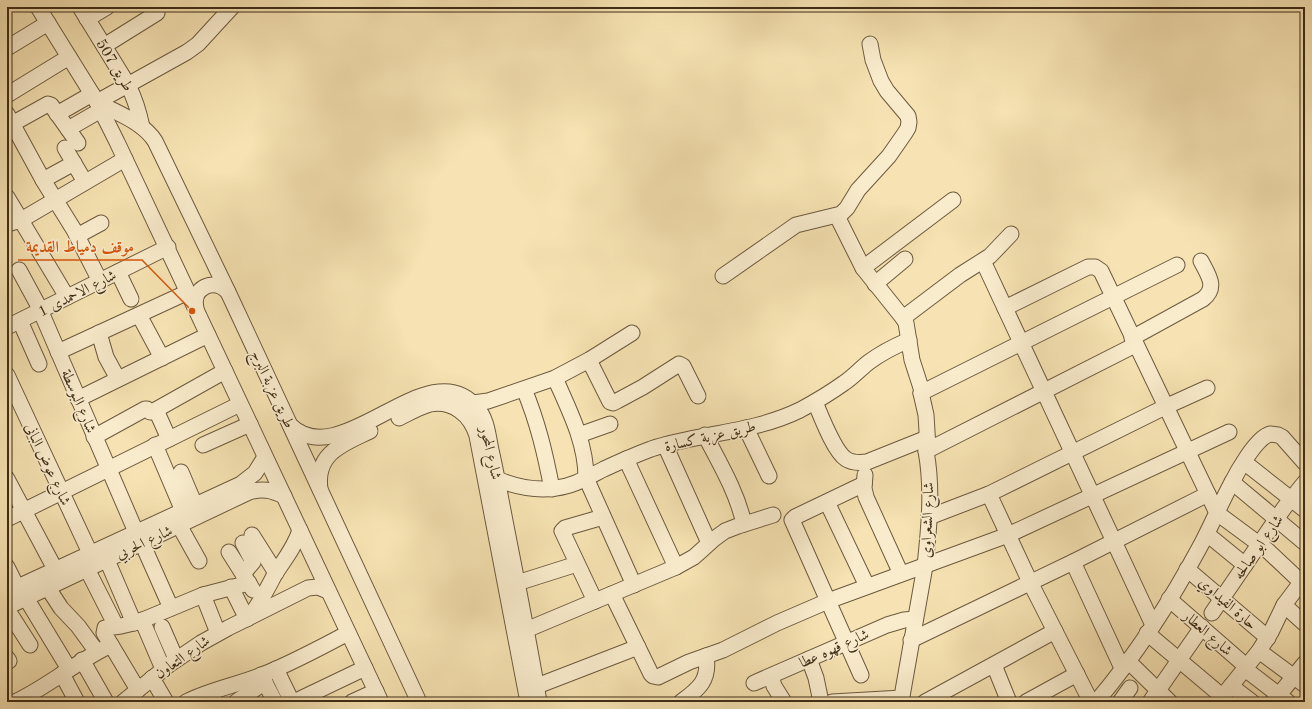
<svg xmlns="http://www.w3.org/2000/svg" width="1312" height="709" viewBox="0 0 1312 709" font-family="'Old Standard TT',Amiri,serif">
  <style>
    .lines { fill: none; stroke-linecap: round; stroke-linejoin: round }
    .minor-casing { stroke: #6c5a3e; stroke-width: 17 }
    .minor { stroke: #f9eccd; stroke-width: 15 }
    .labels { text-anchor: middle; stroke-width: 3; stroke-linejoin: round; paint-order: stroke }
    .street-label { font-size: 15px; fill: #3e2d17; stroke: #f9eccd }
    .leader { fill: none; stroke: #d7550d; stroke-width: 1.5 }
    .callout-dot { fill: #d7550d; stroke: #f9eccd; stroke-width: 1.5 }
    .callout-label { font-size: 16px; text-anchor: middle; font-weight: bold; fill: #d7550d; stroke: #f9eccd; stroke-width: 3; stroke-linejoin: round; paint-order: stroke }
  </style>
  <rect width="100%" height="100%" fill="#f6e2b2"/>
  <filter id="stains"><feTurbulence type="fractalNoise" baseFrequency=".005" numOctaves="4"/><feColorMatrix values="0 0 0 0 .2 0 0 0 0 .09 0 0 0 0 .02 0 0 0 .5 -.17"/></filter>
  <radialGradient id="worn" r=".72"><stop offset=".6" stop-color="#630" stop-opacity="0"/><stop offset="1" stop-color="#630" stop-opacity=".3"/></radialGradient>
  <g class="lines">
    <g class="minor-casing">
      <g id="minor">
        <path d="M38,7L97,102L117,142L381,702"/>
        <path d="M80,7L128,85C135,99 139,112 142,127"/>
        <path d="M87,19L107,7"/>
        <path d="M104,46L157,13"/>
        <path d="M7,48L48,23"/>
        <path d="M7,95L69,57"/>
        <path d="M97,102C116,113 142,121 155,141L228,292L419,702"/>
        <path d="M97,102L187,52L198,44L232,7"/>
        <path d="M7,114L43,180L74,230L100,281"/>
        <path d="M57,114L92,94"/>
        <path d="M12,124L48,104L51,105L78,143"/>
        <path d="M68,129L101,110"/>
        <path d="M65,148L85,182"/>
        <path d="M43,180L74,163"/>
        <path d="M7,197L67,297"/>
        <path d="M837,216L863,268L903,318L906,323L912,360L922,391L921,393L926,415L928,448L926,451C933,489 929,528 925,566L901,702"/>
        <path d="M7,224L21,220L125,159"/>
        <path d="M77,236L101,223"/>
        <path d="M983,261L1153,625"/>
        <path d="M863,268L953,200"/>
        <path d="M19,270L38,305L136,532"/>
        <path d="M118,272L131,299"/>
        <path d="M723,276L796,225L841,214L847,208L858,190L889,156L905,133L908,128L909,122L908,116L887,91L881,81L873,60L870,44"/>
        <path d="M875,284L905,259"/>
        <path d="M196,308C191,288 214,277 228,292"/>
        <path d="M1005,308L1088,267H1095L1101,271L1217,513L1267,550L1301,582"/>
        <path d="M139,315L162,358"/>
        <path d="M903,318L960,275L990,256L1011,234"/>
        <path d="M20,321L39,364"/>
        <path d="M7,327L168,247"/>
        <path d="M99,333L106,357L118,379"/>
        <path d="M1132,338L1203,299C1218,287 1208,275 1201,261"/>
        <path d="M58,352L188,292"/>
        <path d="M589,360L610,402L613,403L617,401L643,387L679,364L683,366L698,396"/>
        <path d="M7,375L90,553"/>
        <path d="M555,378C569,410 586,442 586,478L634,585"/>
        <path d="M524,389C538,423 545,453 552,489"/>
        <path d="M921,393L1177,265"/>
        <path d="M78,399L208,335"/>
        <path d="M815,402C821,416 834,451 846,459C852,463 859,463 867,462L927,438"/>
        <path d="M473,403L488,401L555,378L589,360L632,333"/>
        <path d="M156,410L169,439"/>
        <path d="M399,418C409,413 419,407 430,404C453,400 471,415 477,436L528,702"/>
        <path d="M290,425C341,476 429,348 477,408C487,419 488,436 491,450C495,467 498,484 501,500C514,568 528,635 539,702"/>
        <path d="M746,428L769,476"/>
        <path d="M579,435L610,424"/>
        <path d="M705,435C720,464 737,492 744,524"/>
        <path d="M94,437L145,409H147L150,412H152L225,371"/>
        <path d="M155,445L183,511"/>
        <path d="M203,445L250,424"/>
        <path d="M665,445L709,543"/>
        <path d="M926,451L1135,345"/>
        <path d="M626,459L676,567"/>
        <path d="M1244,462L1305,510"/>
        <path d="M181,472L195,505"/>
        <path d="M865,475L864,488L866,497L901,574"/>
        <path d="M7,479L55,569"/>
        <path d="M497,479C516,487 535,491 556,488C574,486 588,477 604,469C619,462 635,455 651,449C700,433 753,433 800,410C815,402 830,393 844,383C853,377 860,369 869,362C881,353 895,346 909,340"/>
        <path d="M1232,482L1305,543"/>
        <path d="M320,489C315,453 343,444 370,431"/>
        <path d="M989,494L1030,582L1091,702"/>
        <path d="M827,502L867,586"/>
        <path d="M929,517L989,494L1165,407L1207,388"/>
        <path d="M175,518L199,561"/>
        <path d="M7,519L240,404"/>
        <path d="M1207,534L1245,565"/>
        <path d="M252,535L276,573"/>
        <path d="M142,543L171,608"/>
        <path d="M243,543L253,562L243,574"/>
        <path d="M229,552L253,590"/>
        <path d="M107,560L134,623"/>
        <path d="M1073,562L1122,668"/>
        <path d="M7,567L17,587"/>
        <path d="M87,569L116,626"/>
        <path d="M1187,569L1268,638"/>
        <path d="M517,583L577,564"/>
        <path d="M231,587L247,619"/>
        <path d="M48,588L61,608L78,626L97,652"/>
        <path d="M7,592L241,484L255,473L265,457"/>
        <path d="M612,594L651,674L653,676L658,677L689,662L723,650L777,623L828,601L1008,535L1229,432"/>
        <path d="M203,595L218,633"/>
        <path d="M26,598L69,669"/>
        <path d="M1169,599L1247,667"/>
        <path d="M595,601L562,531L565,528L603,517"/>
        <path d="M1284,605L1305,624"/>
        <path d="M7,607L249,492C262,488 272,490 284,496"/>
        <path d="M7,609L30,645"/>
        <path d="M1212,613L1284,508L1305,482"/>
        <path d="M249,617C260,604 267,589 275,574C284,560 295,547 300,530"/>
        <path d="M142,620L163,669"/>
        <path d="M162,627L176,659"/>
        <path d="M526,630L676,567L694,557L714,539L725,531L738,526L773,515"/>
        <path d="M1147,633L1223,697"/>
        <path d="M911,640L1073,562L1208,494"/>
        <path d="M1259,651L1305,685"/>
        <path d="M7,658L9,661"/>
        <path d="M809,659L816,678L821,702"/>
        <path d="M82,660L106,702"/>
        <path d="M1128,661L1170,702"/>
        <path d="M994,665L1009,702"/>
        <path d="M276,669L292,702"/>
        <path d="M1245,669L1288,702"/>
        <path d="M62,674L77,702"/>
        <path d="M261,675L275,702"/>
        <path d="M861,675L792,520L795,517L864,484"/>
        <path d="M771,676L774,686L784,702"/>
        <path d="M152,678L166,702"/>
        <path d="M754,683L887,625L904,620L915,619"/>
        <path d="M537,686L638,647"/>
        <path d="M1231,686L1252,702"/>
        <path d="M138,690L104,633L105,628L121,626L138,622L203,595L249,583"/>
        <path d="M15,702C49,686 77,661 111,645"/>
        <path d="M123,702L170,664L201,643L228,628L308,588L318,587L328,591"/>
        <path d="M186,702C210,690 237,685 262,675C292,663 320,648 348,633"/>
        <path d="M236,702L265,682"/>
        <path d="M294,702L365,668"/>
        <path d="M352,702L376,691"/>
        <path d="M681,702C699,689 710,680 706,656"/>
        <path d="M832,702L902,698"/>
        <path d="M925,702L1055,631"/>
        <path d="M1026,702L1077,674"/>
        <path d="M1096,702C1137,654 1172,599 1202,543C1212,524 1220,505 1230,486C1237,472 1256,438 1270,434L1278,435L1282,437L1305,463"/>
        <path d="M1120,702L1130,688"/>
        <path d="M1150,702L1202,627"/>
        <path d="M1218,702L1259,651L1271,632L1284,605L1305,577"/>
        <path d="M1273,702L1305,663"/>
      </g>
    </g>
    <use href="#minor" class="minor"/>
  </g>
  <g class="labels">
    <g class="street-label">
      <text transform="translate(115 65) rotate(59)" y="5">طريق 507</text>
      <text transform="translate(77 293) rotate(-27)" y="5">شارع الاحمدى 1</text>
      <text transform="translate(273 389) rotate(65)" y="5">طريق عزبة البرج</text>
      <text transform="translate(79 401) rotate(67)" y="5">شارع البوسطة</text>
      <text transform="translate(710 436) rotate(-13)" y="5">طريق عزبة كسارة</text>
      <text transform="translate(491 453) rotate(77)" y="5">شارع المحور</text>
      <text transform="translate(48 464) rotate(65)" y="5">شارع عوض البانى</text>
      <text transform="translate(927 520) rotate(-88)" y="5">شارع الشعراوى</text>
      <text transform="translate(144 542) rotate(-25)" y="5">شارع الحربي</text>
      <text transform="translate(1258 547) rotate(-55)" y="5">شارع ابو صالحه</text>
      <text transform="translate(1228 603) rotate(41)" y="5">حارة الفيداوي</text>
      <text transform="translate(1208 633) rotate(41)" y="5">شارع العطار</text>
      <text transform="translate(834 648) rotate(-24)" y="5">شارع قهوه عطا</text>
      <text transform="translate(182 657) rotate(-35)" y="5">شارع التعاون</text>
    </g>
  </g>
  <path class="leader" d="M192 311L142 260H18"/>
  <circle class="callout-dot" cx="192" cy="311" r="4"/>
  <g class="callout-label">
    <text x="80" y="252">موقف دمياط القديمة</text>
  </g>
  <rect width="1312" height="709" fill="none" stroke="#f6e2b2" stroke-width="24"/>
  <rect x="8" y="8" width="1296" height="693" fill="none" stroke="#3e2d17" stroke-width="2"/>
  <rect x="12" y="12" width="1288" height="685" fill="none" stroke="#3e2d17"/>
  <rect width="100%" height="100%" filter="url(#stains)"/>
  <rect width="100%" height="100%" fill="url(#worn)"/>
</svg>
